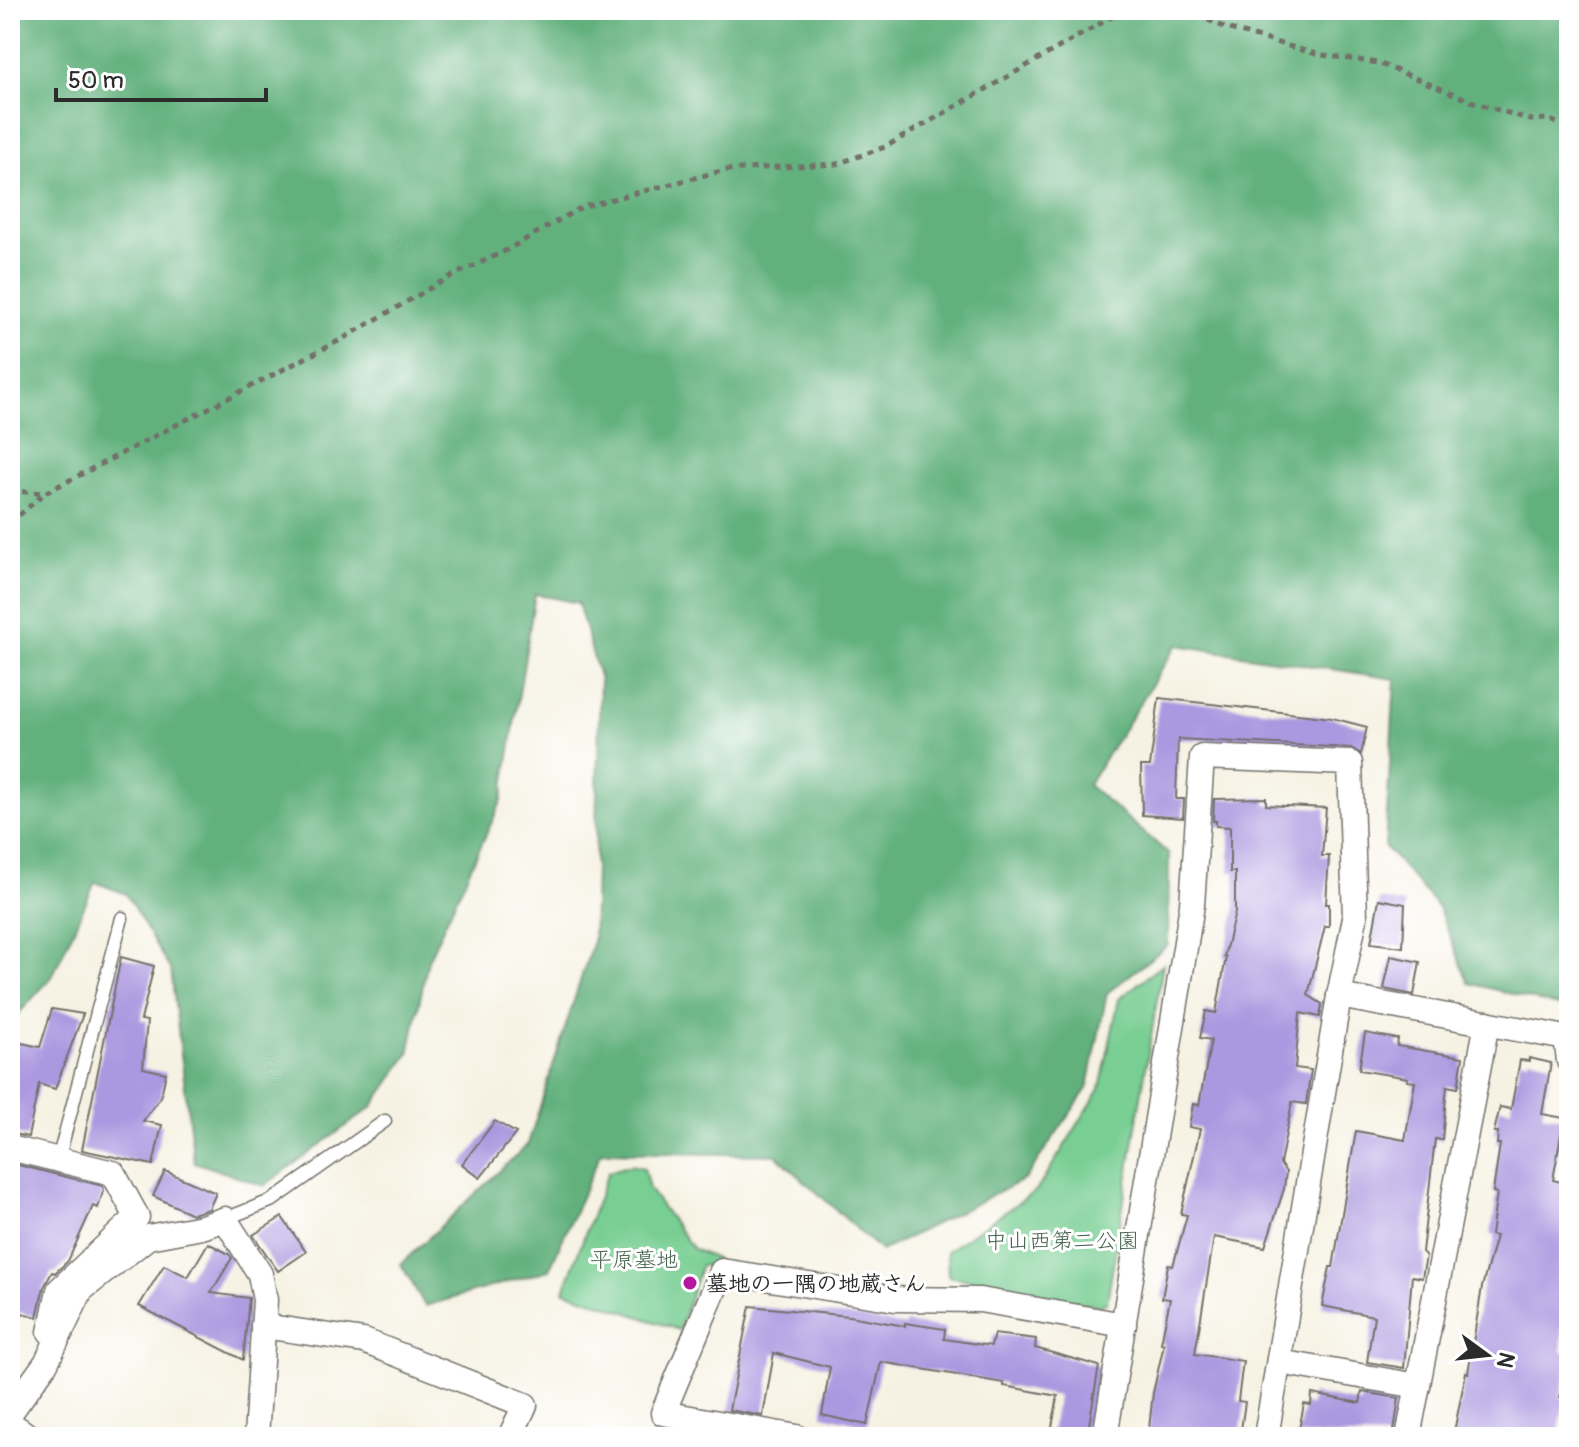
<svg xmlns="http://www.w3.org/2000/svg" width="1579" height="1447" viewBox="0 0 1579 1447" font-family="Pangolin,'Klee One',sans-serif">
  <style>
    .green { fill: #78ce93; stroke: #527c5f; stroke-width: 2 }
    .forest { fill: #62b17d; stroke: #466e54; stroke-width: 2 }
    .building { fill: #ac98e0 }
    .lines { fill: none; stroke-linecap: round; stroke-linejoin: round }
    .lane-casing { stroke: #72716b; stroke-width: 15 }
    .street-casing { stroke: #72716b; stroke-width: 27 }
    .path { stroke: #72716b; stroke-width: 5; stroke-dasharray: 6 6; stroke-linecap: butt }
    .lane { stroke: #fff; stroke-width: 12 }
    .street { stroke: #fff; stroke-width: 24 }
    .poi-dot { fill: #b5179e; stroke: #fff; stroke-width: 3 }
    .labels { text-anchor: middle; stroke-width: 6; stroke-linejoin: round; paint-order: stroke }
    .park-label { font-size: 22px; fill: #46644f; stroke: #fff }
    .poi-label { font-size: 22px; font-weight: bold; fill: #2b2b2b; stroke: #fff; text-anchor: start }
  </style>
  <rect width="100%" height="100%" fill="#fff"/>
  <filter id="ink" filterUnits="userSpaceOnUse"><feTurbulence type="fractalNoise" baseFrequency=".0125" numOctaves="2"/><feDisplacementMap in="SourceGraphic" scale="16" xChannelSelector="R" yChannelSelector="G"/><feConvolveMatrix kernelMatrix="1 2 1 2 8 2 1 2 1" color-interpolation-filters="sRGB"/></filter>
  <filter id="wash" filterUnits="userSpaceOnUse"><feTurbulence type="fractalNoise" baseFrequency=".006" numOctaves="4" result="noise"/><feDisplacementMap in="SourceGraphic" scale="32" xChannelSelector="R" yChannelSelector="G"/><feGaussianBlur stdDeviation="1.8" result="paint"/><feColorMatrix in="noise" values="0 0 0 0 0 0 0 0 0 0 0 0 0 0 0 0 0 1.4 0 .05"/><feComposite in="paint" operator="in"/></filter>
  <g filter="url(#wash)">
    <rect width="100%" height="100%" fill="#f6f2e3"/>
    <g class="green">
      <path d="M1163,964L1107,1302L1100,1306L948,1276L947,1251L1037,1190L1100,1089L1119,999Z"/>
      <path d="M631,1165L644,1168L649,1189L693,1249L716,1259L714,1268L701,1265L679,1330L564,1291L608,1172Z"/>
    </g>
    <path class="forest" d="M10,10H1569V1009L1469,983L1438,907L1385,847L1395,679L1177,645L1088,785L1169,854L1168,945L1107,993L1088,1087L1025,1179L881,1251L776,1155L601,1152L549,1270L425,1306L401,1264L528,1144L593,941L600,680L578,603L535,594L502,800L428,960L409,1054L372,1107L264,1186L194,1162L171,971L126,894L95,882L52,977L10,1023Z"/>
    <g id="blocks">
      <g class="building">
        <path d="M1159,698L1332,718L1367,727L1361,754L1351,748L1178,739L1176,799H1184L1183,818L1142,815L1141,766H1150Z"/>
        <path d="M1266,798V805L1326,808L1322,856H1329L1326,904H1329V926H1325L1308,995L1322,1004L1320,1017L1300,1013L1295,1068L1311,1070L1306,1104L1292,1102L1280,1164L1286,1172L1284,1189L1265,1247L1214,1237L1195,1354L1243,1361L1238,1401L1245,1402L1240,1437H1148L1153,1393L1164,1344L1161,1343L1170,1299L1162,1298L1168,1265L1173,1266L1187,1215L1181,1214L1200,1129L1189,1127L1193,1104L1199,1105L1211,1040L1200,1038L1206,1011L1216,1013L1226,957H1224L1235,912V872H1230V827L1216,826V821H1213L1214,799Z"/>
        <path d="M1379,899L1405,904L1403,947L1371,943Z"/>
        <path d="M1391,956L1420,962L1414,995L1384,989Z"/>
        <path d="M121,957L154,966L141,1020L147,1021L143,1068L166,1073L161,1096L143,1121L162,1125L153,1165L82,1150Z"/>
        <path d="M52,1009L83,1014L55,1089L39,1084L28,1137L10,1133V1057L17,1042L40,1047Z"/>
        <path d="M1365,1033L1398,1039L1397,1046L1463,1057L1458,1088L1447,1086L1442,1140L1435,1139L1422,1252L1426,1256L1422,1278L1412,1276L1404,1368L1367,1362L1374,1316L1322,1306L1330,1267H1333L1356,1131L1405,1140L1415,1082L1407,1081L1408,1078L1359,1070Z"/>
        <path d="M1529,1058L1551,1063L1542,1114L1564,1118L1553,1180L1569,1184V1277L1562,1318V1351L1569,1354V1367L1560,1397L1565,1399L1558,1437H1453L1466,1372L1468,1373L1482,1287L1496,1236L1491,1235L1497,1193L1493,1192L1500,1144H1497L1498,1132H1494L1500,1107L1511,1109L1520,1060L1529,1061Z"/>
        <path d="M495,1121L516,1133L480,1178L462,1164Z"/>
        <path d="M10,1163L103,1186L104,1189L98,1208L93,1206L68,1261L55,1273L52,1272L44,1287L37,1317L10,1310Z"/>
        <path d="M165,1171L216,1193L209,1209L192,1214L153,1196Z"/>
        <path d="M282,1217L306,1252L278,1271L253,1235Z"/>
        <path d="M208,1243L229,1254L232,1258L211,1293L249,1298L243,1360L139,1306L164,1265L188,1277Z"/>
        <path d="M750,1306L849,1316L905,1326V1323L945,1329L944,1339L991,1346L994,1334L1036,1339L1035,1348L1099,1366L1087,1437H1050L1058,1396L1004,1386V1383L881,1362L867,1425L822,1415L830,1367L774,1353L763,1416L729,1410Z"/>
        <path d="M1362,1392L1399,1398L1393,1437L1298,1435L1304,1404L1311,1405L1312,1394L1360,1403Z"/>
      </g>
    </g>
  </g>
  <g filter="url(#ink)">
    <use href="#blocks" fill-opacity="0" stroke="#72716b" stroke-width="2"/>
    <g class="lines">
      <g class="lane-casing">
        <g id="lane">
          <path d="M58,1160L122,918"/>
          <path d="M225,1219L273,1200L385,1121"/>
          <path d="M10,1416L40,1437"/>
        </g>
      </g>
      <g class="street-casing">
        <g id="street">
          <path d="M1339,996L1566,1038L1569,1061"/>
          <path d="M10,1148L113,1173L137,1217L59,1290L50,1332"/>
          <path d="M263,1326L364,1341L525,1405L510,1437"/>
          <path d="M1279,1362L1418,1386"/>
          <path d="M10,1413L46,1363L81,1290L148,1237L202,1227L225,1219L260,1274L265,1300L256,1437"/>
          <path d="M797,1437L663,1413L722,1271L895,1299L980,1300L1124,1325"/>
          <path d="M1105,1437L1192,905L1202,757L1350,763L1355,918L1339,996L1266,1437"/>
          <path d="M1408,1437L1487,1023"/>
        </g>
      </g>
      <g class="path">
        <path d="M1186,10L1226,28L1316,54L1378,63L1476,103L1531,120L1547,119L1569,127"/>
        <path d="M10,491L45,493L344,338L446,279L505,251L582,207L725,170L837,164L885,147L1124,10"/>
        <path d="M10,523L45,493"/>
      </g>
      <use href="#lane" class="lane"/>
      <use href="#street" class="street"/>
    </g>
  </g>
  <circle class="poi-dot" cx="690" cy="1283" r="8"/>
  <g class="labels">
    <g class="park-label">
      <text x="1062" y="1248">中山西第二公園</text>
      <text x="634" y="1267">平原墓地</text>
    </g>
    <g class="poi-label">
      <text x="706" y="1291">墓地の一隅の地蔵さん</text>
    </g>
  </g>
  <rect width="1579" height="1447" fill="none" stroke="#fff" stroke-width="40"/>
  <g transform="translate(1487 1355) rotate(105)" stroke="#ffffff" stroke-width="6" paint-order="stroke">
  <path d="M0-6L14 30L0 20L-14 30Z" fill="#2b2b2b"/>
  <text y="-12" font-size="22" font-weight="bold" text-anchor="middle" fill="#2b2b2b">N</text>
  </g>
  <path d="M56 88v12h210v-12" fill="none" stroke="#2b2b2b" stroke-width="4"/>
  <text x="68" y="88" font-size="24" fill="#2b2b2b" stroke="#ffffff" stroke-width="6" paint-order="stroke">50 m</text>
</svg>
